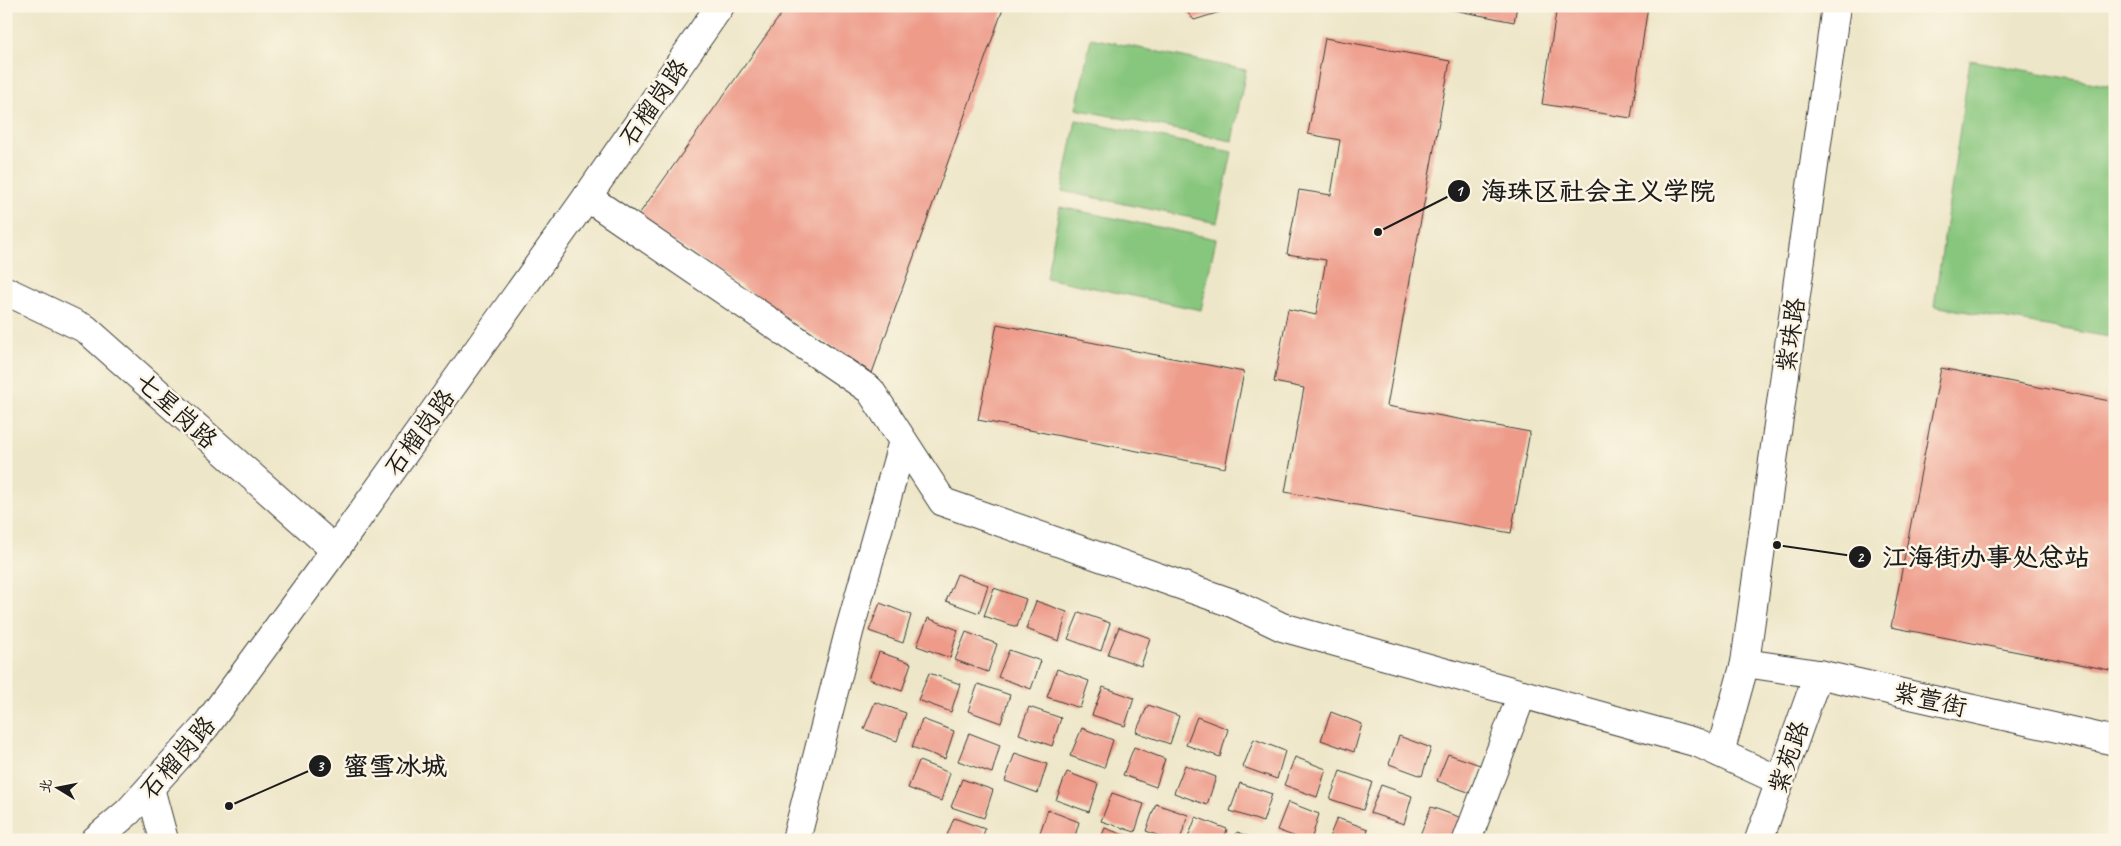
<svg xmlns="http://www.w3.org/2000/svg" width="2121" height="846" viewBox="0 0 2121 846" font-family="Caveat,'LXGW WenKai TC',sans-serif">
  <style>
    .green { fill: #87c67d; stroke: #52714c }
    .building { fill: #ee9b8a }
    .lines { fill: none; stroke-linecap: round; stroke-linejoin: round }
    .minor-casing { stroke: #3b3a36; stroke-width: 30 }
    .major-casing { stroke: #3b3a36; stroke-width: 30 }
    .minor { stroke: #fff; stroke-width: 28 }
    .major { stroke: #fff; stroke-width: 28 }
    .labels { text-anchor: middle; stroke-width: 5; stroke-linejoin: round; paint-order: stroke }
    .street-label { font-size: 25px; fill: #1c1c1c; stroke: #fcf5e5 }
    .leader { fill: none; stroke: #1c1c1c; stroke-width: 2 }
    .callout-dot { fill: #1c1c1c; stroke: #fcf5e5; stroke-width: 2 }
    .mark-label { font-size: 15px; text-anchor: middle; font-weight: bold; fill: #fff }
    .callout-label { font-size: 26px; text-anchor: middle; font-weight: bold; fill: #1c1c1c; stroke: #fcf5e5; stroke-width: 5; stroke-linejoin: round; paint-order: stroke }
  </style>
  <rect width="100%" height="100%" fill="#fcf5e5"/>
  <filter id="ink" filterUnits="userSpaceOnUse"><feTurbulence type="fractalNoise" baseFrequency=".02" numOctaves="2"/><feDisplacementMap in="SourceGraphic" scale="10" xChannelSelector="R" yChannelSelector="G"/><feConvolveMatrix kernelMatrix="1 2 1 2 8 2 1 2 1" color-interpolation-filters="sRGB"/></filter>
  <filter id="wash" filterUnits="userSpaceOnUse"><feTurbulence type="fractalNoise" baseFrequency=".0096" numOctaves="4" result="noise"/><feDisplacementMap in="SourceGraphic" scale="20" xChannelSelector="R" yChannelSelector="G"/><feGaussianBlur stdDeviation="1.12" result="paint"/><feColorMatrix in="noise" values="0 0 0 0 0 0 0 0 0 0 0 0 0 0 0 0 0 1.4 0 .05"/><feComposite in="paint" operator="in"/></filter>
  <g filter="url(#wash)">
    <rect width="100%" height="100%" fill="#ede6c8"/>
    <g class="green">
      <path d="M1091,38L1246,70L1232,141L1076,109Z"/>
      <path d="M1970,60L2115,87V338L1934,306Z"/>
      <path d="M1076,120L1232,152L1217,223L1062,191Z"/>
      <path d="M1060,207L1216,239L1201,310L1046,278Z"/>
    </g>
    <g id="blocks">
      <g class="building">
        <path d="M787,6H1004L872,373L637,217Z"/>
        <path d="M1182,6H1236V7L1194,20Z"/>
        <path d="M1434,6H1517L1514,22Z"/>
        <path d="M1557,6H1648L1631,118L1542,104Z"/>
        <path d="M1325,38L1450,61L1387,406L1530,432L1511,533L1285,492L1304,388L1274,382L1288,309L1316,315L1326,260L1287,254L1299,190L1331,195L1340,140L1308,134Z"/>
        <path d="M997,324L1244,372L1225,468L978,420Z"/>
        <path d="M1941,368L2115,402V671L1891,627Z"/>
        <path d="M957,574L988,585L979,613L946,601Z"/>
        <path d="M994,588L1026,599L1017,627L984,616Z"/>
        <path d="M1036,601L1067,612L1059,641L1026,629Z"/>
        <path d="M880,603L911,615L903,643L869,631Z"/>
        <path d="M1079,612L1110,623L1101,651L1068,639Z"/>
        <path d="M928,618L958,630L950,658L917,646Z"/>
        <path d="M1119,627L1150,638L1141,666L1108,654Z"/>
        <path d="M966,632L997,644L988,672L955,660Z"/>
        <path d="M1009,650L1041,661L1031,689L998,677Z"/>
        <path d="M879,652L911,663L902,691L869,679Z"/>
        <path d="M1057,669L1089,681L1080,708L1047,697Z"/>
        <path d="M929,673L960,684L951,712L918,700Z"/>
        <path d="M978,684L1010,695L1001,723L968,711Z"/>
        <path d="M1103,687L1134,698L1125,726L1092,715Z"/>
        <path d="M875,702L906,713L897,741L864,729Z"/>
        <path d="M1148,705L1179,716L1170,744L1136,732Z"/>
        <path d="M1029,707L1061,718L1052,746L1019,734Z"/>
        <path d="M1331,712L1362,724L1354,752L1321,740Z"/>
        <path d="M1197,717L1228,729L1220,757L1186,745Z"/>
        <path d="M922,719L954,731L945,759L912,747Z"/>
        <path d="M1082,728L1113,740L1104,768L1070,756Z"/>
        <path d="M969,733L1000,745L992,773L958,761Z"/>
        <path d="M1399,736L1431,748L1422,776L1389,764Z"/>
        <path d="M1254,739L1285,751L1277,779L1243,767Z"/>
        <path d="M1134,747L1165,759L1156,787L1123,775Z"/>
        <path d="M1015,753L1047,764L1038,793L1005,781Z"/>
        <path d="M1448,754L1480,765L1471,793L1437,781Z"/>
        <path d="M1295,757L1326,769L1317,797L1284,785Z"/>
        <path d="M919,761L950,773L941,801L908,788Z"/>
        <path d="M1185,765L1216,777L1207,805L1174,793Z"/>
        <path d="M1340,771L1372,782L1363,810L1330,799Z"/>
        <path d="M1067,772L1098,784L1089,812L1056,800Z"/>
        <path d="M962,779L993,790L984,818L951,807Z"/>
        <path d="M1240,783L1272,794L1263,822L1230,811Z"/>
        <path d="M1381,785L1412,796L1404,824L1370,813Z"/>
        <path d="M1112,793L1144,804L1135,832L1101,821Z"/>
        <path d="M1288,802L1319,814L1311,840H1304L1277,830Z"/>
        <path d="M1156,804L1188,815L1180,840H1170L1146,831Z"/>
        <path d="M1431,807L1462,818L1456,840H1435L1420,835Z"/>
        <path d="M1048,810L1079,822L1074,840H1042L1038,838Z"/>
        <path d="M1196,817L1227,829L1224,840H1187Z"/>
        <path d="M954,818L985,829L982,840H945Z"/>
        <path d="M1337,818L1368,829L1365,840H1328Z"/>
        <path d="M1105,828L1137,840H1100Z"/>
        <path d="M1237,832L1258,840H1234Z"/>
      </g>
    </g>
  </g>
  <g filter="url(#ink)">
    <use href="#blocks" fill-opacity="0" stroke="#3b3a36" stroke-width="1"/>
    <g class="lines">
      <g class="minor-casing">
        <g id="minor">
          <path d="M587,197L870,390L943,502L1232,603L1282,627L1698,743L1780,781"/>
          <path d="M6,291L86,329L335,550"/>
          <path d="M1745,663L1818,674L2115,741"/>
          <path d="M1720,753L1745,663L1836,6"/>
          <path d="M150,788L164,840"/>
          <path d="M796,840L849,632L903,441"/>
          <path d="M1467,840L1522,694"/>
          <path d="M1759,840L1818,674"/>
        </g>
      </g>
      <g class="major-casing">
        <path id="major" d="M95,840L128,812L205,727L335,550L587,197L720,6"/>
      </g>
      <use href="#minor" class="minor"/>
      <use href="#major" class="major"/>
    </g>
  </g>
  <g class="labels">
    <g class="street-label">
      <text transform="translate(653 102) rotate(-55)" y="9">石榴岗路</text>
      <text transform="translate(1790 335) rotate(-82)" y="9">紫珠路</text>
      <text transform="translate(177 410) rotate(42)" y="9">七星岗路</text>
      <text transform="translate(419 432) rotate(-54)" y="9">石榴岗路</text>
      <text transform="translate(1930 699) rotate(13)" y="9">紫萱街</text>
      <text transform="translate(177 757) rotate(-49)" y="9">石榴岗路</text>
      <text transform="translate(1788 757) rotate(-71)" y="9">紫苑路</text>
    </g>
  </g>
  <path class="leader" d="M1378 232L1459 191M1777 545L1860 557M229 806L320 766"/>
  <g class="callout-dot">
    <circle cx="1378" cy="232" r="5"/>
    <circle cx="1777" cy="545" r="5"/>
    <circle cx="229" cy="806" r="5"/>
    <circle cx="1459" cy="191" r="12"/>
    <circle cx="1860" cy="557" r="12"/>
    <circle cx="320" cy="766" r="12"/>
  </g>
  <g class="mark-label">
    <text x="1459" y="196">1</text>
    <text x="1860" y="562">2</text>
    <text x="320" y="771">3</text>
  </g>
  <g class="callout-label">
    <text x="1598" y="200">海珠区社会主义学院</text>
    <text x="1986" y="566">江海街办事处总站</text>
    <text x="395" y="775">蜜雪冰城</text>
  </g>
  <rect width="2121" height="846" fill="none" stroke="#fcf5e5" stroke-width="25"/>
  <g transform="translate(58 788) rotate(280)" stroke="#fcf5e5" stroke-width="4" paint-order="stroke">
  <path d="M0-4L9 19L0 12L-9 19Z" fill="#1c1c1c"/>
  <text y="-8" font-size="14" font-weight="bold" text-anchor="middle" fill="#1c1c1c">北</text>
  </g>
</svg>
